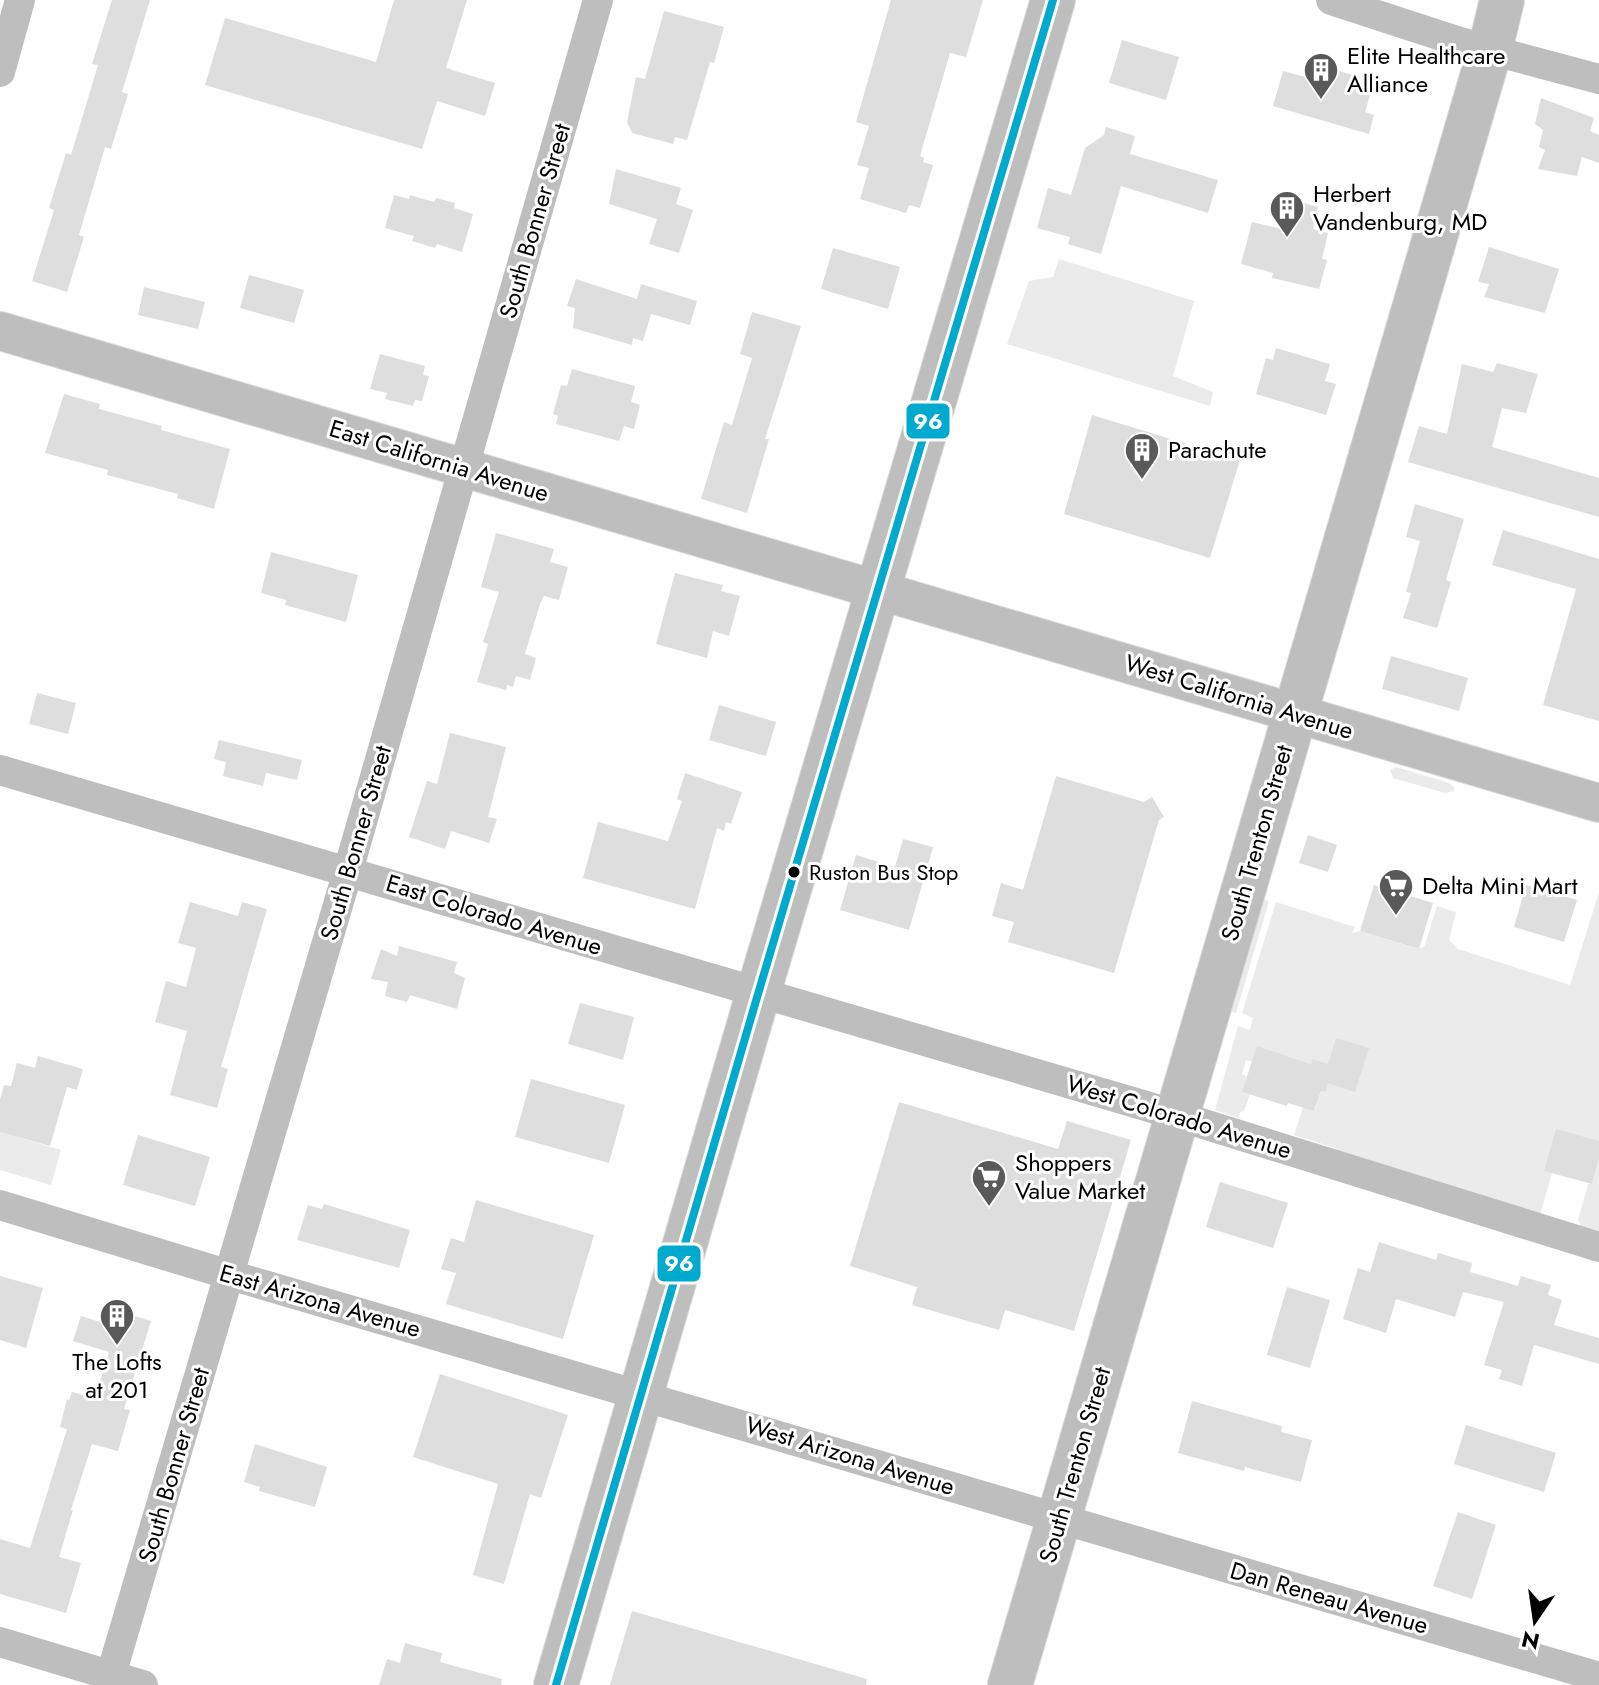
<svg xmlns="http://www.w3.org/2000/svg" width="1599" height="1685" viewBox="0 0 1599 1685" font-family="Jost,sans-serif">
  <style>
    .green { fill: #ebebeb }
    .building { fill: #dedede }
    .lines { fill: none; stroke-linecap: round; stroke-linejoin: round }
    .major-casing { stroke: #dbdbdb; stroke-width: 40 }
    .highway-casing { stroke: #dbdbdb; stroke-width: 46 }
    .minor { stroke: #bebebe; stroke-width: 30 }
    .major { stroke: #bebebe; stroke-width: 38 }
    .highway { stroke: #bebebe; stroke-width: 44 }
    .bus-1-casing { stroke: #fff; stroke-width: 14 }
    .bus-1 { stroke: #00a9ce; stroke-width: 8 }
    .bus-dot { fill: #000; stroke: #fff; stroke-width: 3 }
    .labels { text-anchor: middle; stroke-width: 6; stroke-linejoin: round; paint-order: stroke }
    .bus-label { font-size: 22px; fill: #000; stroke: #fff; text-anchor: start }
    .poi-label { font-size: 24px; fill: #000; stroke: #fff; text-anchor: start }
    .street-label { font-size: 24px; fill: #000; stroke: #fff }
    .line-badge { stroke: #fff; stroke-width: 3 }
    .badge-label { font-size: 22px; text-anchor: middle; font-weight: bold; fill: #fff }
  </style>
  <rect width="100%" height="100%" fill="#fff"/>
  <g class="green">
    <path d="M1059,259L1194,301L1173,376L1213,392L1210,406L1007,344L1029,281L1053,277Z"/>
    <path d="M1396,767L1449,783L1454,787V791L1445,793L1393,778L1390,770Z"/>
    <path d="M1599,892V1141L1545,1171L1552,1173L1540,1215L1350,1159L1335,1148L1294,1135L1303,1107L1315,1110L1321,1091L1325,1092L1312,1060L1311,1064L1258,1047L1252,1062L1246,1060L1242,1074L1247,1077L1250,1094L1244,1111L1240,1112L1238,1118L1215,1110L1238,1026L1250,1030L1253,1018L1242,1013L1276,902L1355,927L1352,933L1360,931L1418,949L1424,947L1437,906L1456,912L1449,940L1458,949L1570,985Z"/>
    <path d="M1264,899L1269,901L1236,1013L1226,1010L1257,903Z"/>
    <path d="M0,1132L61,1150L51,1185L0,1170Z"/>
    <path d="M1599,1159V1231L1581,1226L1578,1220L1588,1184H1592Z"/>
  </g>
  <g class="building">
    <path d="M112,0H150L122,92L128,94L111,149L105,147L79,235L84,237L67,292L32,281L54,210L49,208L66,153L71,155L98,65L92,64Z"/>
    <path d="M394,0H467L446,68L495,83L485,116L437,101L422,149L205,85L225,18L376,62Z"/>
    <path d="M891,0H983L966,57L950,53L920,156L924,158L923,162L933,165L920,208L909,205L906,213L860,199L869,168L857,165L869,126L856,122Z"/>
    <path d="M664,11L724,27L714,63L710,62L687,140L675,137L673,144L632,133L627,122L636,77L645,79Z"/>
    <path d="M1122,40L1179,57L1166,100L1109,83Z"/>
    <path d="M1328,68L1360,77L1356,92L1370,95L1365,112L1374,115L1369,134L1273,106L1283,71L1324,82Z"/>
    <path d="M1541,98L1594,118L1590,131L1599,135V163L1582,157L1577,176L1538,169L1545,150L1539,147L1543,130L1535,124Z"/>
    <path d="M1106,127L1135,136L1130,154L1218,180L1208,213L1121,186L1101,254L1068,244L1070,237L1037,228L1048,188L1071,195L1085,148L1104,135Z"/>
    <path d="M616,169L681,188L676,204L693,210L679,253L649,244L657,219L609,204Z"/>
    <path d="M394,195L409,199L410,195L434,202L436,198L455,203L454,208L473,214L462,252L437,244L435,248L412,241L414,236L385,228Z"/>
    <path d="M1290,199L1318,207L1313,229L1328,233L1322,259L1327,260L1319,289L1272,278L1273,273L1241,264L1252,222L1282,229Z"/>
    <path d="M1489,247L1559,269L1545,313L1484,297L1489,284L1478,282Z"/>
    <path d="M833,248L900,267L888,309L821,289Z"/>
    <path d="M249,275L304,290L294,323L240,308Z"/>
    <path d="M576,279L637,299L641,284L697,301L690,325L651,314L643,341L633,338L632,345L573,328L575,308L567,306Z"/>
    <path d="M144,287L205,302L198,329L138,315Z"/>
    <path d="M752,312L801,326L765,439H769L747,513L701,499L724,422L732,425L752,358L740,354Z"/>
    <path d="M1276,348L1330,364L1325,381L1336,384L1326,415L1256,394L1266,358L1273,360Z"/>
    <path d="M380,354L425,366L423,375L429,376L422,401L415,400L413,406L385,399L387,393L370,389Z"/>
    <path d="M1497,363L1538,374L1526,413L1502,408L1492,447L1599,478V517L1408,462L1419,426L1447,434L1462,364L1493,372Z"/>
    <path d="M572,369L635,386L631,402L640,405L634,429L624,426L619,441L556,424L558,416L553,414L561,385L567,386Z"/>
    <path d="M64,394L100,404L99,409L162,426L161,430L230,449L214,509L177,498L178,494L107,475L108,470L45,453Z"/>
    <path d="M1092,415L1240,460L1210,558L1064,514Z"/>
    <path d="M1415,504L1464,519L1446,580L1451,582L1437,628L1403,618L1411,593L1406,592L1420,541L1406,537Z"/>
    <path d="M1503,530L1599,559V721L1543,705L1576,589L1492,565Z"/>
    <path d="M496,533L554,549L550,562L568,567L559,600L544,596L540,604L525,654L536,658L530,680L516,676L513,687L507,685L506,690L477,682L488,644L483,642L499,592L481,587Z"/>
    <path d="M271,552L358,575L346,622L285,605L286,600L261,593Z"/>
    <path d="M675,573L723,585L721,591L740,596L729,636L713,631L707,658L656,644Z"/>
    <path d="M1391,656L1468,678L1459,711L1382,689Z"/>
    <path d="M37,693L76,703L68,734L29,724Z"/>
    <path d="M719,705L776,722L766,756L709,740Z"/>
    <path d="M450,733L506,747L488,817L497,819L489,843L451,831L445,849L409,837L427,781L437,784Z"/>
    <path d="M219,740L302,760L297,780L266,773L263,786L223,776L226,762L214,759Z"/>
    <path d="M685,773L742,792L731,824L726,822L724,831L717,828L695,909L583,878L598,822L668,841L682,801L677,799Z"/>
    <path d="M1056,776L1144,802L1152,797L1164,817L1159,820L1114,973L1008,942L1014,922L992,916L1001,883L1023,890Z"/>
    <path d="M1308,835L1337,845L1328,872L1299,863Z"/>
    <path d="M903,839L933,847L909,930L840,910L856,855L895,867Z"/>
    <path d="M1374,885L1433,903L1419,949L1360,931Z"/>
    <path d="M1526,885L1577,900L1564,942L1514,927Z"/>
    <path d="M190,902L238,916L242,902L267,909L221,1067L228,1069L217,1108L170,1095L187,1031L155,1022L166,981L186,987L196,948L178,943Z"/>
    <path d="M399,946L457,962L454,973L465,978L457,1009L410,995L407,1002L385,996L388,982L371,979L381,949L397,956Z"/>
    <path d="M580,1003L634,1017L623,1060L568,1044Z"/>
    <path d="M1336,1038L1369,1048L1355,1092L1328,1083L1325,1092L1321,1091L1314,1111L1288,1103L1287,1106L1242,1092L1257,1046L1311,1064L1312,1059L1328,1064Z"/>
    <path d="M38,1056L83,1069L77,1090L67,1087L50,1146L0,1132V1100L4,1085L11,1086L17,1063L35,1068Z"/>
    <path d="M531,1079L625,1105L609,1163L515,1137Z"/>
    <path d="M899,1102L1058,1149L1067,1121L1131,1140L1074,1331L1005,1310L999,1330L912,1305L917,1287L850,1266Z"/>
    <path d="M1556,1129L1599,1141V1159L1592,1184L1544,1171Z"/>
    <path d="M138,1135L210,1157L195,1206L123,1185Z"/>
    <path d="M1220,1182L1288,1203L1273,1248L1206,1227Z"/>
    <path d="M476,1200L594,1235L563,1339L446,1304L456,1273L441,1269L451,1238L464,1242Z"/>
    <path d="M324,1204L410,1230L399,1268L297,1240L308,1205L322,1209Z"/>
    <path d="M1379,1242L1436,1260L1438,1253L1472,1263L1470,1272L1518,1286L1521,1276L1551,1285L1548,1295L1562,1300L1554,1325L1599,1338V1364L1534,1345L1522,1386L1499,1379L1502,1370L1484,1365L1504,1302L1463,1292L1455,1317L1396,1299L1386,1333L1343,1319L1358,1268L1370,1272Z"/>
    <path d="M0,1276L43,1288L26,1348L0,1340Z"/>
    <path d="M1287,1287L1330,1300L1310,1368L1267,1355Z"/>
    <path d="M117,1311L151,1321L124,1409L130,1410L118,1451L92,1444L71,1510H73L59,1557L81,1563L66,1613L0,1594V1539L30,1548L67,1429L60,1427L67,1399L69,1400L72,1392L95,1398L109,1352L73,1341L81,1316L113,1326Z"/>
    <path d="M440,1374L568,1415L541,1498L530,1494L504,1584L473,1575L498,1484L413,1457Z"/>
    <path d="M1192,1401L1282,1426L1281,1432L1312,1440L1301,1482L1245,1467L1244,1471L1178,1453Z"/>
    <path d="M1466,1425L1556,1453L1544,1492L1454,1464Z"/>
    <path d="M255,1444L327,1467L315,1507L259,1491L260,1487L244,1482Z"/>
    <path d="M1458,1512L1496,1525L1472,1599L1433,1586Z"/>
    <path d="M632,1611L867,1679L866,1685H610Z"/>
    <path d="M405,1643L442,1653L440,1662L502,1679L501,1685H379L387,1659L400,1663Z"/>
  </g>
  <g class="lines">
    <g class="major-casing">
      <path id="major" d="M0,331L1599,803"/>
    </g>
    <g class="highway-casing">
      <g id="highway">
        <path d="M556,1685L758,994L1053,0"/>
        <path d="M1010,1685L1490,50L1502,0"/>
      </g>
    </g>
    <g class="minor">
      <path d="M1331,0L1460,42L1599,79"/>
      <path d="M0,72L20,0"/>
      <path d="M0,770L1146,1106L1599,1247"/>
      <path d="M0,1205L230,1275L1599,1677"/>
      <path d="M0,1642L143,1685"/>
      <path d="M108,1685L348,871L598,0"/>
    </g>
    <use href="#major" class="major"/>
    <use href="#highway" class="highway"/>
    <g class="bus-1-casing">
      <path id="bus-1" d="M556,1685L758,994L1053,0"/>
    </g>
    <use href="#bus-1" class="bus-1"/>
  </g>
  <defs>
    <g id="building-pin" transform="scale(1.8)"><path d="M0 17L-7.5 6A9.5 9.5 0 1 1 7.5 6Z" fill="#595959" stroke="#fff"/><path d="M-4-6H4V6H1V3H-1V6H-4ZM-2.5-4.3h1.7v1.8h-1.7ZM.8-4.3h1.7v1.8H.8ZM-2.5-1h1.7V.8h-1.7ZM.8-1h1.7V.8H.8Z" fill="#fff"/></g>
    <g id="supermarket-pin" transform="scale(1.8)"><path d="M0 17L-7.5 6A9.5 9.5 0 1 1 7.5 6Z" fill="#595959" stroke="#fff"/><path d="M-6-5.5h2.5l.6 2H6L4.5 2H-2.5L-4.4-4H-6ZM-1.5 3.2a1.3 1.3 0 1 0 .1 0ZM3 3.2a1.3 1.3 0 1 0 .1 0Z" fill="#fff"/></g>
  </defs>
  <g fill-rule="evenodd">
    <use href="#building-pin" x="1321" y="70"/>
    <use href="#building-pin" x="1287" y="208"/>
    <use href="#building-pin" x="1142" y="450"/>
    <use href="#supermarket-pin" x="1396" y="886"/>
    <use href="#supermarket-pin" x="989" y="1177"/>
    <use href="#building-pin" x="117" y="1316"/>
  </g>
  <circle class="bus-dot" cx="794" cy="872" r="7"/>
  <g class="labels">
    <g class="bus-label">
      <text x="809" y="880">Ruston Bus Stop</text>
    </g>
    <g class="poi-label">
      <text x="1347" y="64">Elite Healthcare<tspan x="1347" dy="28">Alliance</tspan></text>
      <text x="1313" y="202">Herbert<tspan x="1313" dy="28">Vandenburg, MD</tspan></text>
      <text x="1168" y="458">Parachute</text>
      <text x="1422" y="894">Delta Mini Mart</text>
      <text x="1015" y="1171">Shoppers<tspan x="1015" dy="28">Value Market</tspan></text>
      <text x="117" y="1370" text-anchor="middle">The Lofts<tspan x="117" dy="28">at 201</tspan></text>
    </g>
    <g class="street-label">
      <text transform="translate(535 221) rotate(-74)" y="8">South Bonner Street</text>
      <text transform="translate(439 461) rotate(17)" y="8">East California Avenue</text>
      <text transform="translate(1239 697) rotate(17)" y="8">West California Avenue</text>
      <text transform="translate(356 843) rotate(-74)" y="8">South Bonner Street</text>
      <text transform="translate(1257 843) rotate(-74)" y="8">South Trenton Street</text>
      <text transform="translate(494 915) rotate(17)" y="8">East Colorado Avenue</text>
      <text transform="translate(1179 1117) rotate(17)" y="8">West Colorado Avenue</text>
      <text transform="translate(320 1301) rotate(16)" y="8">East Arizona Avenue</text>
      <text transform="translate(850 1456) rotate(17)" y="8">West Arizona Avenue</text>
      <text transform="translate(174 1465) rotate(-74)" y="8">South Bonner Street</text>
      <text transform="translate(1075 1465) rotate(-74)" y="8">South Trenton Street</text>
      <text transform="translate(1329 1598) rotate(16)" y="8">Dan Reneau Avenue</text>
    </g>
  </g>
  <g class="line-badge">
    <rect x="905" y="402" width="46" height="38" rx="8" fill="#00a9ce"/>
    <rect x="656" y="1244" width="46" height="39" rx="8" fill="#00a9ce"/>
  </g>
  <g class="badge-label">
    <text x="928" y="429">96</text>
    <text x="679" y="1271">96</text>
  </g>
  <g transform="translate(1535 1621) rotate(193)" stroke="#ffffff" stroke-width="6" paint-order="stroke">
  <path d="M0-6L14 30L0 20L-14 30Z" fill="#000000"/>
  <text y="-12" font-size="22" font-weight="bold" text-anchor="middle" fill="#000000">N</text>
  </g>
</svg>
